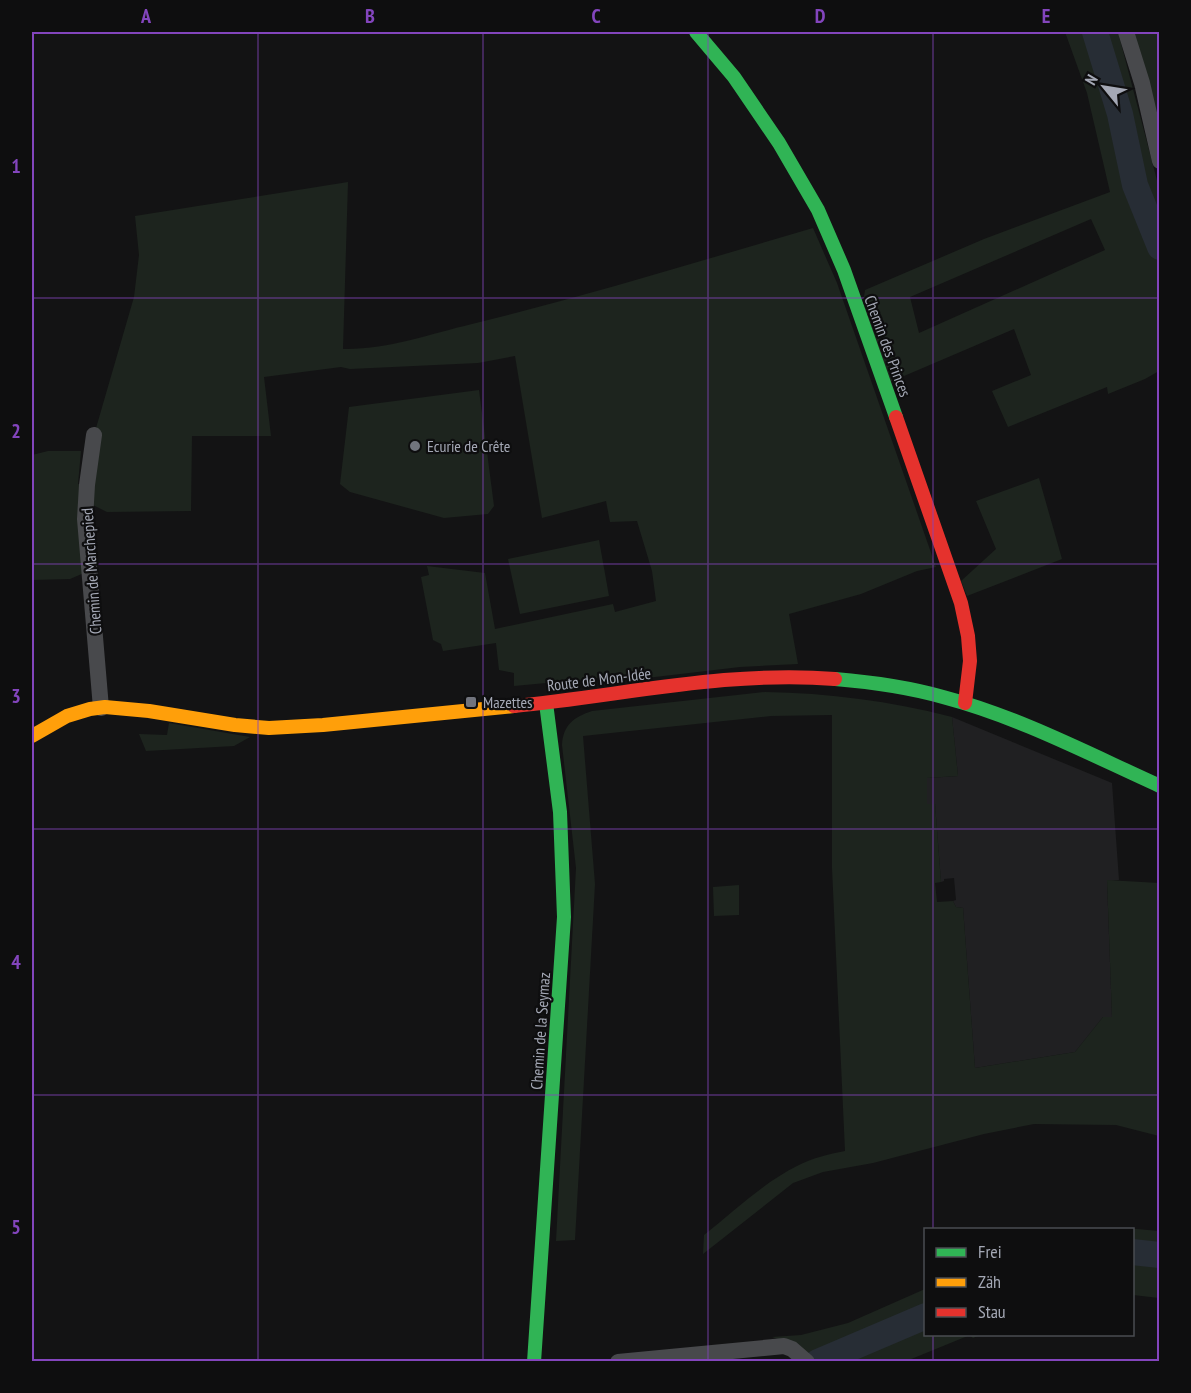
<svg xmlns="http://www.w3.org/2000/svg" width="1191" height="1393" viewBox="0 0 1191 1393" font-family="'PT Sans Narrow',sans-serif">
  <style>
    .built { fill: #202022 }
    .green { fill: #1d241e; fill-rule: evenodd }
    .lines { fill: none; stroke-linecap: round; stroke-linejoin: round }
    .river { stroke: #272d35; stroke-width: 26 }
    .street { stroke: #48494c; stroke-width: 16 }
    .fast { stroke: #30b455; stroke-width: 14 }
    .slow { stroke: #ff9f0a; stroke-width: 14 }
    .jam { stroke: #e5322d; stroke-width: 14 }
    .grid { fill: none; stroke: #8345bd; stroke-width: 1.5; stroke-opacity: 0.55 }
    .poi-dot { fill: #71747d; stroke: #0e0e0f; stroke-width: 2 }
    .labels { text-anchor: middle; stroke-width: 4.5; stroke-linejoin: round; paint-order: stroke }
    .street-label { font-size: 16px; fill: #a4a8b5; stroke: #0e0e0f }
    .poi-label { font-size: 16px; fill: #a4a8b5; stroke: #0e0e0f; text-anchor: start }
    .neatline { fill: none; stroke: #8345bd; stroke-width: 2 }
    .grid-label { font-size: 20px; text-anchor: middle; font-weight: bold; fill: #8345bd }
  </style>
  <rect width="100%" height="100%" fill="#131314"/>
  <path class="built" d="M952,717L1112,783L1119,880L1107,881L1112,1017H1103L1075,1052L975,1068L963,908L956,907L953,901L956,900L954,878L944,879V881L941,882L935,804L927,805V778L958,776Z"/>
  <g class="green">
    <path d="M1065,32H1118L1159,188V371L1145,379L1108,394L1107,387L1008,427L992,391L1031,375L1014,329L890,382L863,304L865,290L984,239L1110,192L1087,93ZM1091,219L1105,250L919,333L910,297Z"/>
    <path d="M1131,32H1159V133Z"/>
    <path d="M348,182L343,349C386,350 430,334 472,324C587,296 700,261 813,228L837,283L936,567L917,571L861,594L789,614L798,664L740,667L638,679L610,677L514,686V673L499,670L496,643L443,651L441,644L433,640L421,577L429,575L427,566L485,573L495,629L613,604L615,612L656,601L652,571L637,521L610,522L606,501L542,518L515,356L478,363L350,369L341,367L264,377L271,436H192L191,511L107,512L91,504L94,435L134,297L139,255L135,216Z"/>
    <path d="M479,390L494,506L488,514L444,518L350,492L340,484L349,407Z"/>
    <path d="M48,451H81L78,484L82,485L84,573L70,579L32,580V455Z"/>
    <path d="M1039,478L1062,559L967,596L961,581L996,549L976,501Z"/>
    <path d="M599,540L609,596L520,614L508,559Z"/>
    <path d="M765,692C829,693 890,701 952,717L958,776L927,778V804H935L941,882L935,883L937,902L953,901L956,907L963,908L975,1068L1075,1052L1103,1017H1112L1107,880L1159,883V1136L1116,1125L1034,1124L984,1134L873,1163L823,1172L793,1183L703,1254L704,1235C734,1211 763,1183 797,1166C812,1158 829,1154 845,1151L832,868V715L771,716L583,736L595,884L575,1240L556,1241L576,868L562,745C563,725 574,717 592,711Z"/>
    <path d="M169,723L250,737L234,746L146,751L139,734L167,735Z"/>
    <path d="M739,885V915L714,916L713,887Z"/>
    <path d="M1137,1229L1159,1231V1298L1133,1295L1132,1230L1108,1229Z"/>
    <path d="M925,1289L926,1334L980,1335L973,1338L970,1335L904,1362L816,1361L795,1345L772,1337L801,1335L848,1323Z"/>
  </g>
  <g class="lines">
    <g class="river">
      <path d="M1095,32L1120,114L1135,185L1160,247"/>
      <path d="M1132,1252L1160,1255"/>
      <path d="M818,1362L926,1316"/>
    </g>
    <g class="street">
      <path d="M1126,32L1142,83L1160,161"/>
      <path d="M94,435L87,485L85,519L101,708"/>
      <path d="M618,1362L784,1346L792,1349L807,1362"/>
    </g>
    <g class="fast">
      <path d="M696,32L734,77L779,143L818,210L844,270L896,417"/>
      <path d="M835,679C871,682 908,687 943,697C1019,717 1089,754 1160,786"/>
      <path d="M534,1362L564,917L560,812L546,703"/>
    </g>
    <path class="slow" d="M32,736L67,716L90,709L105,707L149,711L235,725L269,728L323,725L514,706"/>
    <g class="jam">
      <path d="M896,417L961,603L968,636L970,661L965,703"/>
      <path d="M514,706C620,696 728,670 835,679"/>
    </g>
  </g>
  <path class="grid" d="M258,32V1362M483,32V1362M708,32V1362M933,32V1230M32,298H1160M32,564H1160M32,829H1160M32,1095H1160M933,1334V1362"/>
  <g class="poi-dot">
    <circle cx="415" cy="446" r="6"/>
    <rect x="465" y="696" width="12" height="12" rx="3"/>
  </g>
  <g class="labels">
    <g class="street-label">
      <text transform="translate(888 346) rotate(70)" y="6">Chemin des Princes</text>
      <text transform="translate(91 571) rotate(-94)" y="6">Chemin de Marchepied</text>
      <text transform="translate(599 679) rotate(-7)" y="6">Route de Mon-Idée</text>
      <text transform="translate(540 1031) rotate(-86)" y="6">Chemin de la Seymaz</text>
    </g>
    <g class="poi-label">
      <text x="427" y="452">Ecurie de Crête</text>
      <text x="483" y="708">Mazettes</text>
    </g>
  </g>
  <rect width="1191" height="1393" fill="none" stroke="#0e0e0f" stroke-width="66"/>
  <rect x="924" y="1228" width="210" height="108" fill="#0e0e0f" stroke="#4a4c51" stroke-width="1.5"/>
  <rect x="936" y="1248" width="30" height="9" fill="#30b455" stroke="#4a4c51" stroke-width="1.5"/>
  <text x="978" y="1258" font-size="18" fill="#a4a8b5">Frei</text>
  <rect x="936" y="1278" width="30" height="9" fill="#ff9f0a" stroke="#4a4c51" stroke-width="1.5"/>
  <text x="978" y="1288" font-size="18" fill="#a4a8b5">Zäh</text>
  <rect x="936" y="1308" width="30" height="9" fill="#e5322d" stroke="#4a4c51" stroke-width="1.5"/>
  <text x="978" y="1318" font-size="18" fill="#a4a8b5">Stau</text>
  <g transform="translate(1104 87) rotate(300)" stroke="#0e0e0f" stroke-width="4.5" paint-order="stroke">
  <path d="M0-4.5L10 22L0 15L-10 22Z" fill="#a4a8b5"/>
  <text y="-9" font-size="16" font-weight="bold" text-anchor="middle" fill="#a4a8b5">N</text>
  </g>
  <rect x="33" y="33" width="1125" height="1327" class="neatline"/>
  <g class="grid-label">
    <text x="146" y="23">A</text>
    <text x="370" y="23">B</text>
    <text x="596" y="23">C</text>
    <text x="820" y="23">D</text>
    <text x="1046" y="23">E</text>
    <text x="16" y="173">1</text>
    <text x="16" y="438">2</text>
    <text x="16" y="703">3</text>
    <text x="16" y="969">4</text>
    <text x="16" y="1234">5</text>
  </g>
</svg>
